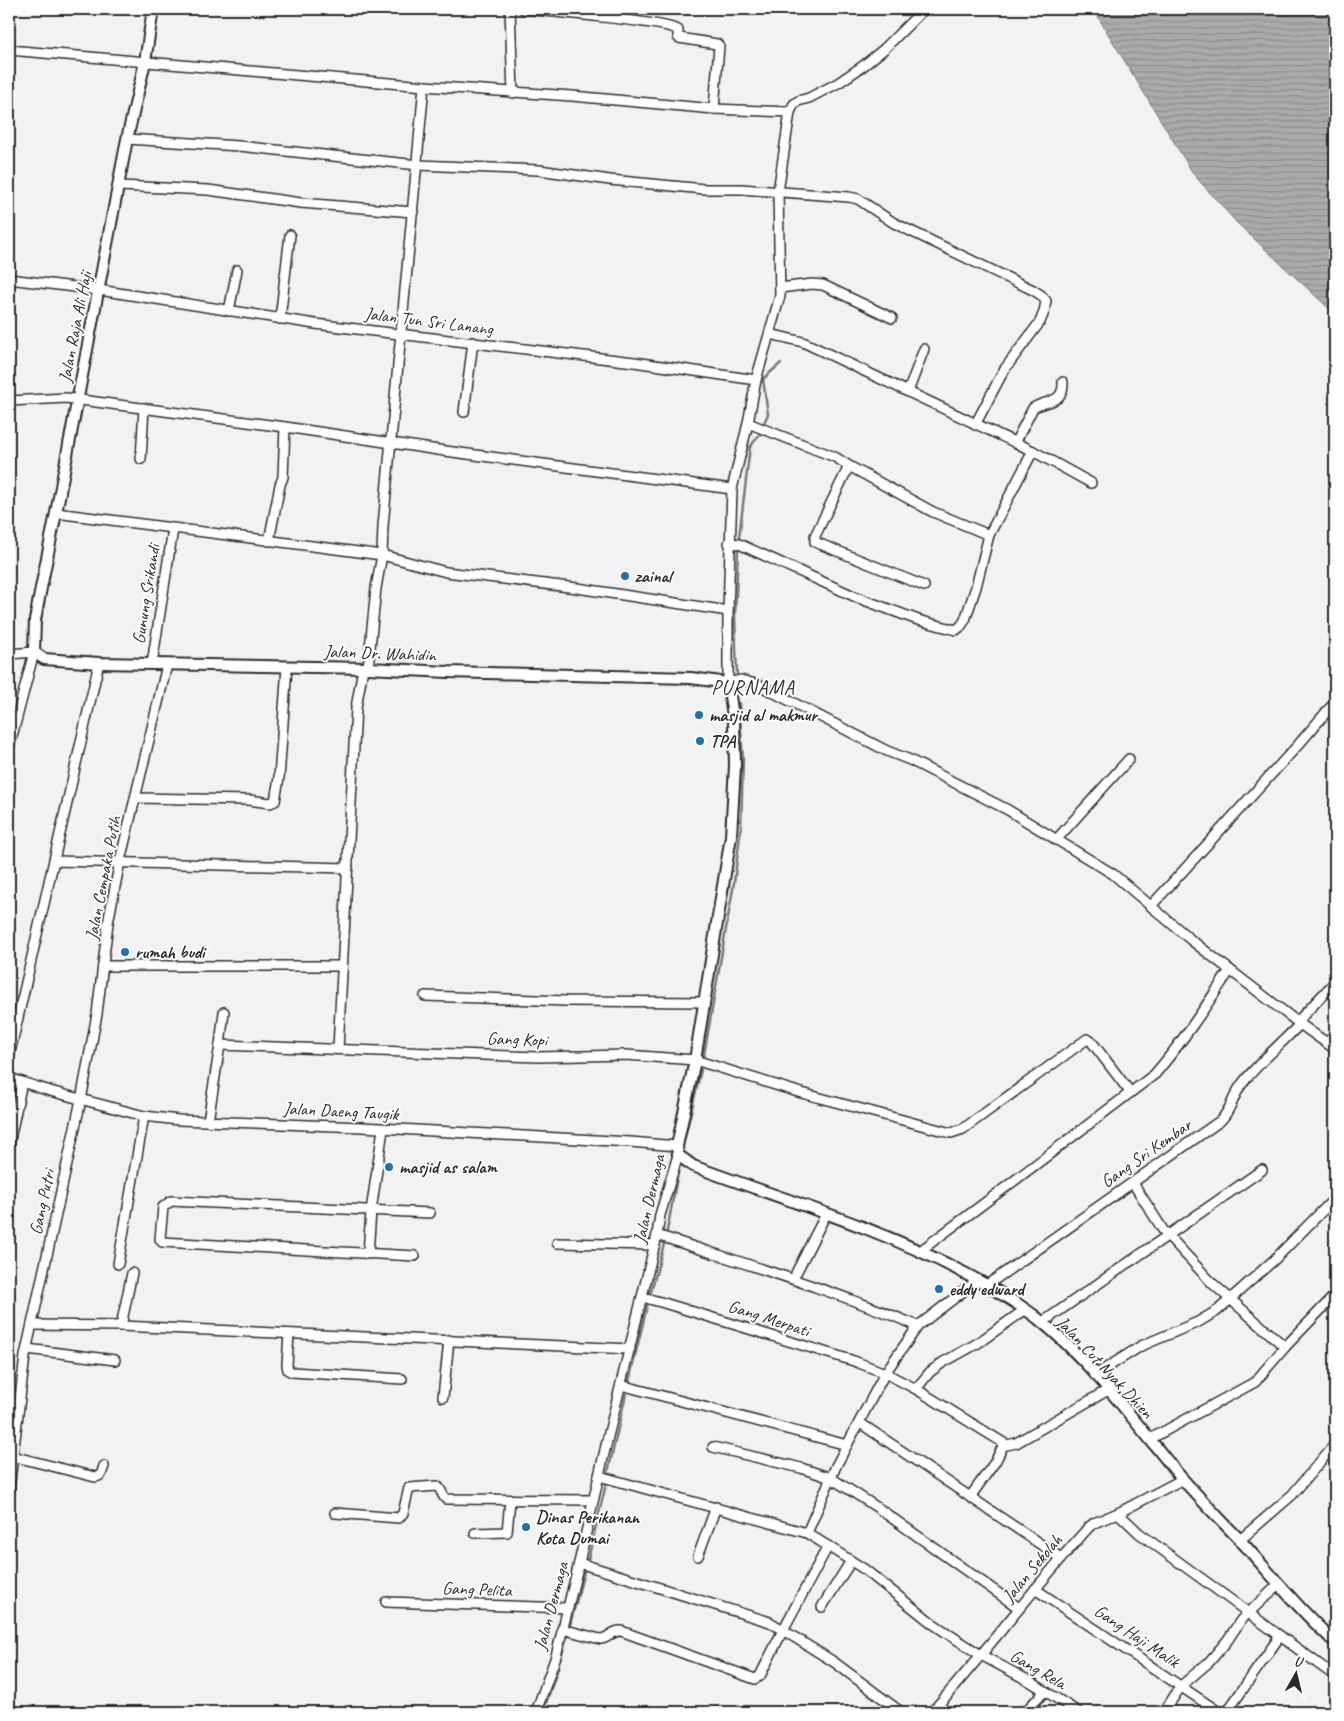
<svg xmlns="http://www.w3.org/2000/svg" width="1344" height="1721" viewBox="0 0 1344 1721" font-family="Caveat,sans-serif">
  <style>
    .water { fill: url(#water-rules); stroke: #787878 }
    .lines { fill: none; stroke-linecap: round; stroke-linejoin: round }
    .stream { stroke: #787878; stroke-width: 2.5 }
    .minor-casing { stroke: #2b2b2b; stroke-width: 12 }
    .major-casing { stroke: #2b2b2b; stroke-width: 14 }
    .minor { stroke: #fff; stroke-width: 9 }
    .major { stroke: #fff; stroke-width: 10 }
    .poi-dot { fill: #1f6fb2; stroke: #fff; stroke-width: 2 }
    .labels { text-anchor: middle; stroke-width: 4; stroke-linejoin: round; paint-order: stroke }
    .street-label { font-size: 18px; fill: #2b2b2b; stroke: #fff }
    .poi-label { font-size: 18px; font-weight: bold; fill: #2b2b2b; stroke: #fff; text-anchor: start }
    .quarter-label { font-size: 20px; letter-spacing: 1px; fill: #2b2b2b; stroke: #fff }
  </style>
  <defs>
    <pattern id="water-rules" width="6" height="5" patternUnits="userSpaceOnUse" patternTransform="scale(1.25)"><rect width="6" height="5" fill="#ababab"/><path d="M0 2.5h6" fill="none" stroke="#8b8b8b"/></pattern>
  </defs>
  <rect width="100%" height="100%" fill="#f2f2f2"/>
  <filter id="ink" filterUnits="userSpaceOnUse"><feTurbulence type="fractalNoise" baseFrequency=".02" numOctaves="2"/><feDisplacementMap in="SourceGraphic" scale="10" xChannelSelector="R" yChannelSelector="G"/><feConvolveMatrix kernelMatrix="1 2 1 2 8 2 1 2 1" color-interpolation-filters="sRGB"/></filter>
  <g filter="url(#ink)">
    <path class="water" d="M1093,9H1335V314L1237,223L1194,175Z"/>
    <g class="lines">
      <g class="stream">
        <path d="M764,423L768,414L763,379L781,363"/>
        <path d="M739,538L750,447L760,434"/>
        <path d="M737,678L735,616L738,550"/>
        <path d="M704,1055L734,883L741,827L743,760L739,703"/>
        <path d="M682,1149L701,1070"/>
        <path d="M667,1231L679,1167"/>
        <path d="M651,1292L664,1244"/>
        <path d="M629,1381L647,1306"/>
        <path d="M608,1472L626,1394"/>
        <path d="M588,1559L606,1484"/>
        <path d="M570,1625L584,1572"/>
        <path d="M562,1654L567,1637"/>
        <path d="M543,1712L559,1665"/>
      </g>
      <g class="minor-casing">
        <g id="minor">
          <path d="M510,9L513,93"/>
          <path d="M523,9C544,11 670,22 678,30V37L679,38L717,44L719,46L714,109"/>
          <path d="M924,9L884,49L863,66L838,83L809,98L798,101L794,104L790,112L778,192L780,296L756,380L748,423L732,489L728,611V683L741,680L759,685L887,751L910,760L1008,810L1113,874L1191,940L1300,1024L1335,1049"/>
          <path d="M9,50L424,86L572,96L714,109L790,112"/>
          <path d="M127,139L239,146L418,165L539,170L610,180L704,189H741L849,197L858,199L894,223L1033,290L1041,295L1046,301L1044,312L1040,322L1004,370L975,425"/>
          <path d="M119,186L208,190L301,203L413,212"/>
          <path d="M9,279L99,290L315,324L634,362L756,380"/>
          <path d="M780,288L812,284L823,285L892,318"/>
          <path d="M229,311L237,270"/>
          <path d="M280,319L290,235"/>
          <path d="M770,334L803,342L1033,451L1091,483"/>
          <path d="M908,392L924,349"/>
          <path d="M9,401L66,398L285,427L445,451L732,489"/>
          <path d="M464,412L473,342"/>
          <path d="M748,423L835,457L849,466L933,512L989,535"/>
          <path d="M1015,443L1033,408C1046,400 1064,404 1063,382"/>
          <path d="M141,459L144,408"/>
          <path d="M849,466L815,536V542L924,586"/>
          <path d="M56,513L382,555L446,572L577,588L728,611"/>
          <path d="M269,541L280,485L283,477L285,427"/>
          <path d="M729,543L739,544L856,597L918,620L956,630L961,626L965,620L976,587L989,535L1033,451"/>
          <path d="M9,654L34,652L9,748"/>
          <path d="M152,664L173,529"/>
          <path d="M368,668L376,588L382,555L383,526L424,86"/>
          <path d="M136,798L249,800L270,803L275,801L279,778L287,667"/>
          <path d="M1056,840L1129,759"/>
          <path d="M54,861L348,868"/>
          <path d="M1151,906L1299,744L1335,702"/>
          <path d="M103,966H342"/>
          <path d="M425,996L566,1001L703,1002"/>
          <path d="M1297,1022L1335,982"/>
          <path d="M1327,1043L1335,1034"/>
          <path d="M220,1045L538,1057L626,1055L695,1060L798,1092L951,1133L963,1129L1087,1039L1091,1041L1130,1092"/>
          <path d="M338,1049L356,708L363,668"/>
          <path d="M9,1057L99,663"/>
          <path d="M9,1078L50,1091L144,1116L179,1120L362,1127L630,1142L677,1146"/>
          <path d="M208,1121L220,1045L224,1012"/>
          <path d="M9,1144L22,1082"/>
          <path d="M1133,1183L1163,1230L1212,1283L1285,1347"/>
          <path d="M657,1235C745,1264 833,1290 918,1326"/>
          <path d="M557,1243L655,1245"/>
          <path d="M920,1251L1002,1190L1155,1074C1183,1041 1206,1006 1230,970"/>
          <path d="M368,1254L371,1211L383,1129"/>
          <path d="M415,1256L162,1242L160,1239L163,1207L171,1201L430,1213"/>
          <path d="M118,1264L144,1116"/>
          <path d="M796,1273L826,1214"/>
          <path d="M987,1285L1220,1121C1231,1111 1233,1095 1242,1084C1259,1062 1281,1044 1300,1024"/>
          <path d="M642,1297L664,1303L854,1361L885,1373L916,1389L1007,1445L1016,1443L1108,1390"/>
          <path d="M1043,1322L1262,1170"/>
          <path d="M32,1325L121,1326L630,1349"/>
          <path d="M121,1326L132,1273"/>
          <path d="M289,1334L287,1365L288,1370L292,1372L402,1379"/>
          <path d="M27,1349L115,1360"/>
          <path d="M1095,1375L1141,1346L1198,1322L1217,1311L1275,1259L1335,1198"/>
          <path d="M621,1385L847,1445"/>
          <path d="M916,1389L930,1372L942,1363L978,1343L1026,1309"/>
          <path d="M443,1397L449,1340"/>
          <path d="M860,1423L1061,1558"/>
          <path d="M1150,1439L1255,1382L1285,1347L1335,1295"/>
          <path d="M713,1447L801,1468L831,1478L878,1508L1019,1608"/>
          <path d="M12,1456L95,1477C102,1476 102,1472 104,1466"/>
          <path d="M599,1476L807,1533L864,1569L932,1623L956,1639L981,1655L1031,1682L1078,1712"/>
          <path d="M9,1489L25,1356L81,1100L97,1014L108,923L120,861L167,665"/>
          <path d="M970,1497L995,1462L1004,1444"/>
          <path d="M335,1513L399,1518L403,1513L409,1488L437,1486C442,1489 441,1495 446,1499L593,1500"/>
          <path d="M1118,1513L1139,1533L1335,1676"/>
          <path d="M475,1533L507,1532L510,1500"/>
          <path d="M807,1533L836,1466L885,1373L918,1326L978,1280"/>
          <path d="M1240,1540L1292,1495L1335,1444"/>
          <path d="M698,1556L716,1507"/>
          <path d="M579,1563L770,1622L834,1662L901,1712"/>
          <path d="M1035,1589L1219,1712"/>
          <path d="M386,1602L568,1608"/>
          <path d="M822,1607L851,1561"/>
          <path d="M562,1629L600,1639C609,1639 612,1630 621,1631L755,1679L760,1676L783,1630L828,1546"/>
          <path d="M536,1712L556,1656L579,1563L607,1441L657,1235L660,1215L678,1155"/>
          <path d="M932,1712C986,1652 1034,1587 1089,1527L1094,1523L1118,1513L1183,1479"/>
          <path d="M1025,1712L1045,1691"/>
          <path d="M1164,1712L1181,1686L1209,1662L1227,1641L1241,1620L1279,1584"/>
          <path d="M1227,1712L1280,1636"/>
        </g>
      </g>
      <g class="major-casing">
        <path id="major" d="M153,9L145,62L127,139L56,513L41,588L35,620L34,652L44,659L99,663L368,668L448,672L691,678L728,683L734,723L735,766L731,836L695,1060L677,1146L678,1155L693,1166C785,1200 881,1228 968,1275C994,1289 1019,1303 1041,1321C1090,1361 1133,1419 1173,1468C1194,1493 1217,1516 1240,1540C1271,1574 1300,1611 1335,1642"/>
      </g>
      <use href="#minor" class="minor"/>
      <use href="#major" class="major"/>
    </g>
  </g>
  <g class="poi-dot">
    <circle cx="625" cy="576" r="5"/>
    <circle cx="699" cy="715" r="5"/>
    <circle cx="700" cy="741" r="5"/>
    <circle cx="125" cy="952" r="5"/>
    <circle cx="389" cy="1167" r="5"/>
    <circle cx="939" cy="1289" r="5"/>
    <circle cx="526" cy="1527" r="5"/>
  </g>
  <g class="labels">
    <g class="street-label">
      <text transform="translate(429 321) rotate(7)" y="6">Jalan Tun Sri Lanang</text>
      <text transform="translate(75 327) rotate(-79)" y="6">Jalan Raja Ali Haji</text>
      <text transform="translate(146 594) rotate(-81)" y="6">Gunung Srikandi</text>
      <text transform="translate(380 653) rotate(2)" y="6">Jalan Dr. Wahidin</text>
      <text transform="translate(103 878) rotate(-79)" y="6">Jalan Cempaka Putih</text>
      <text transform="translate(517 1039) rotate(2)" y="6">Gang Kopi</text>
      <text transform="translate(341 1111) rotate(3)" y="6">Jalan Daeng Taugik</text>
      <text transform="translate(1146 1153) rotate(-35)" y="6">Gang Sri Kembar</text>
      <text transform="translate(649 1199) rotate(-77)" y="6">Jalan Dermaga</text>
      <text transform="translate(42 1202) rotate(-78)" y="6">Gang Putri</text>
      <text transform="translate(769 1318) rotate(18)" y="6">Gang Merpati</text>
      <text transform="translate(1105 1367) rotate(47)" y="6">Jalan Cut Nyak Dhien</text>
      <text transform="translate(1032 1568) rotate(-50)" y="6">Jalan Sekolah</text>
      <text transform="translate(477 1589) rotate(2)" y="6">Gang Pelita</text>
      <text transform="translate(551 1606) rotate(-75)" y="6">Jalan Dermaga</text>
      <text transform="translate(1137 1636) rotate(34)" y="6">Gang Haji Malik</text>
      <text transform="translate(1038 1669) rotate(30)" y="6">Gang Rela</text>
    </g>
    <g class="poi-label">
      <text x="635" y="582">zainal</text>
      <text x="709" y="721">masjid al makmur</text>
      <text x="710" y="747">TPA</text>
      <text x="135" y="958">rumah budi</text>
      <text x="399" y="1173">masjid as salam</text>
      <text x="949" y="1295">eddy edward</text>
      <text x="536" y="1523">Dinas Perikanan<tspan x="536" dy="21">Kota Dumai</tspan></text>
    </g>
    <g class="quarter-label">
      <text x="753" y="694">PURNAMA</text>
    </g>
  </g>
  <rect width="1344" height="1721" fill="none" stroke="#fff" stroke-width="30"/>
  <rect x="15" y="15" width="1314" height="1691" fill="none" stroke="#2b2b2b" stroke-width="2" filter="url(#ink)"/>
  <g transform="translate(1296 1674) rotate(8)" stroke="#ffffff" stroke-width="4" paint-order="stroke">
  <path d="M0-4L9 19L0 12L-9 19Z" fill="#2b2b2b"/>
  <text y="-8" font-size="14" font-weight="bold" text-anchor="middle" fill="#2b2b2b">U</text>
  </g>
</svg>
